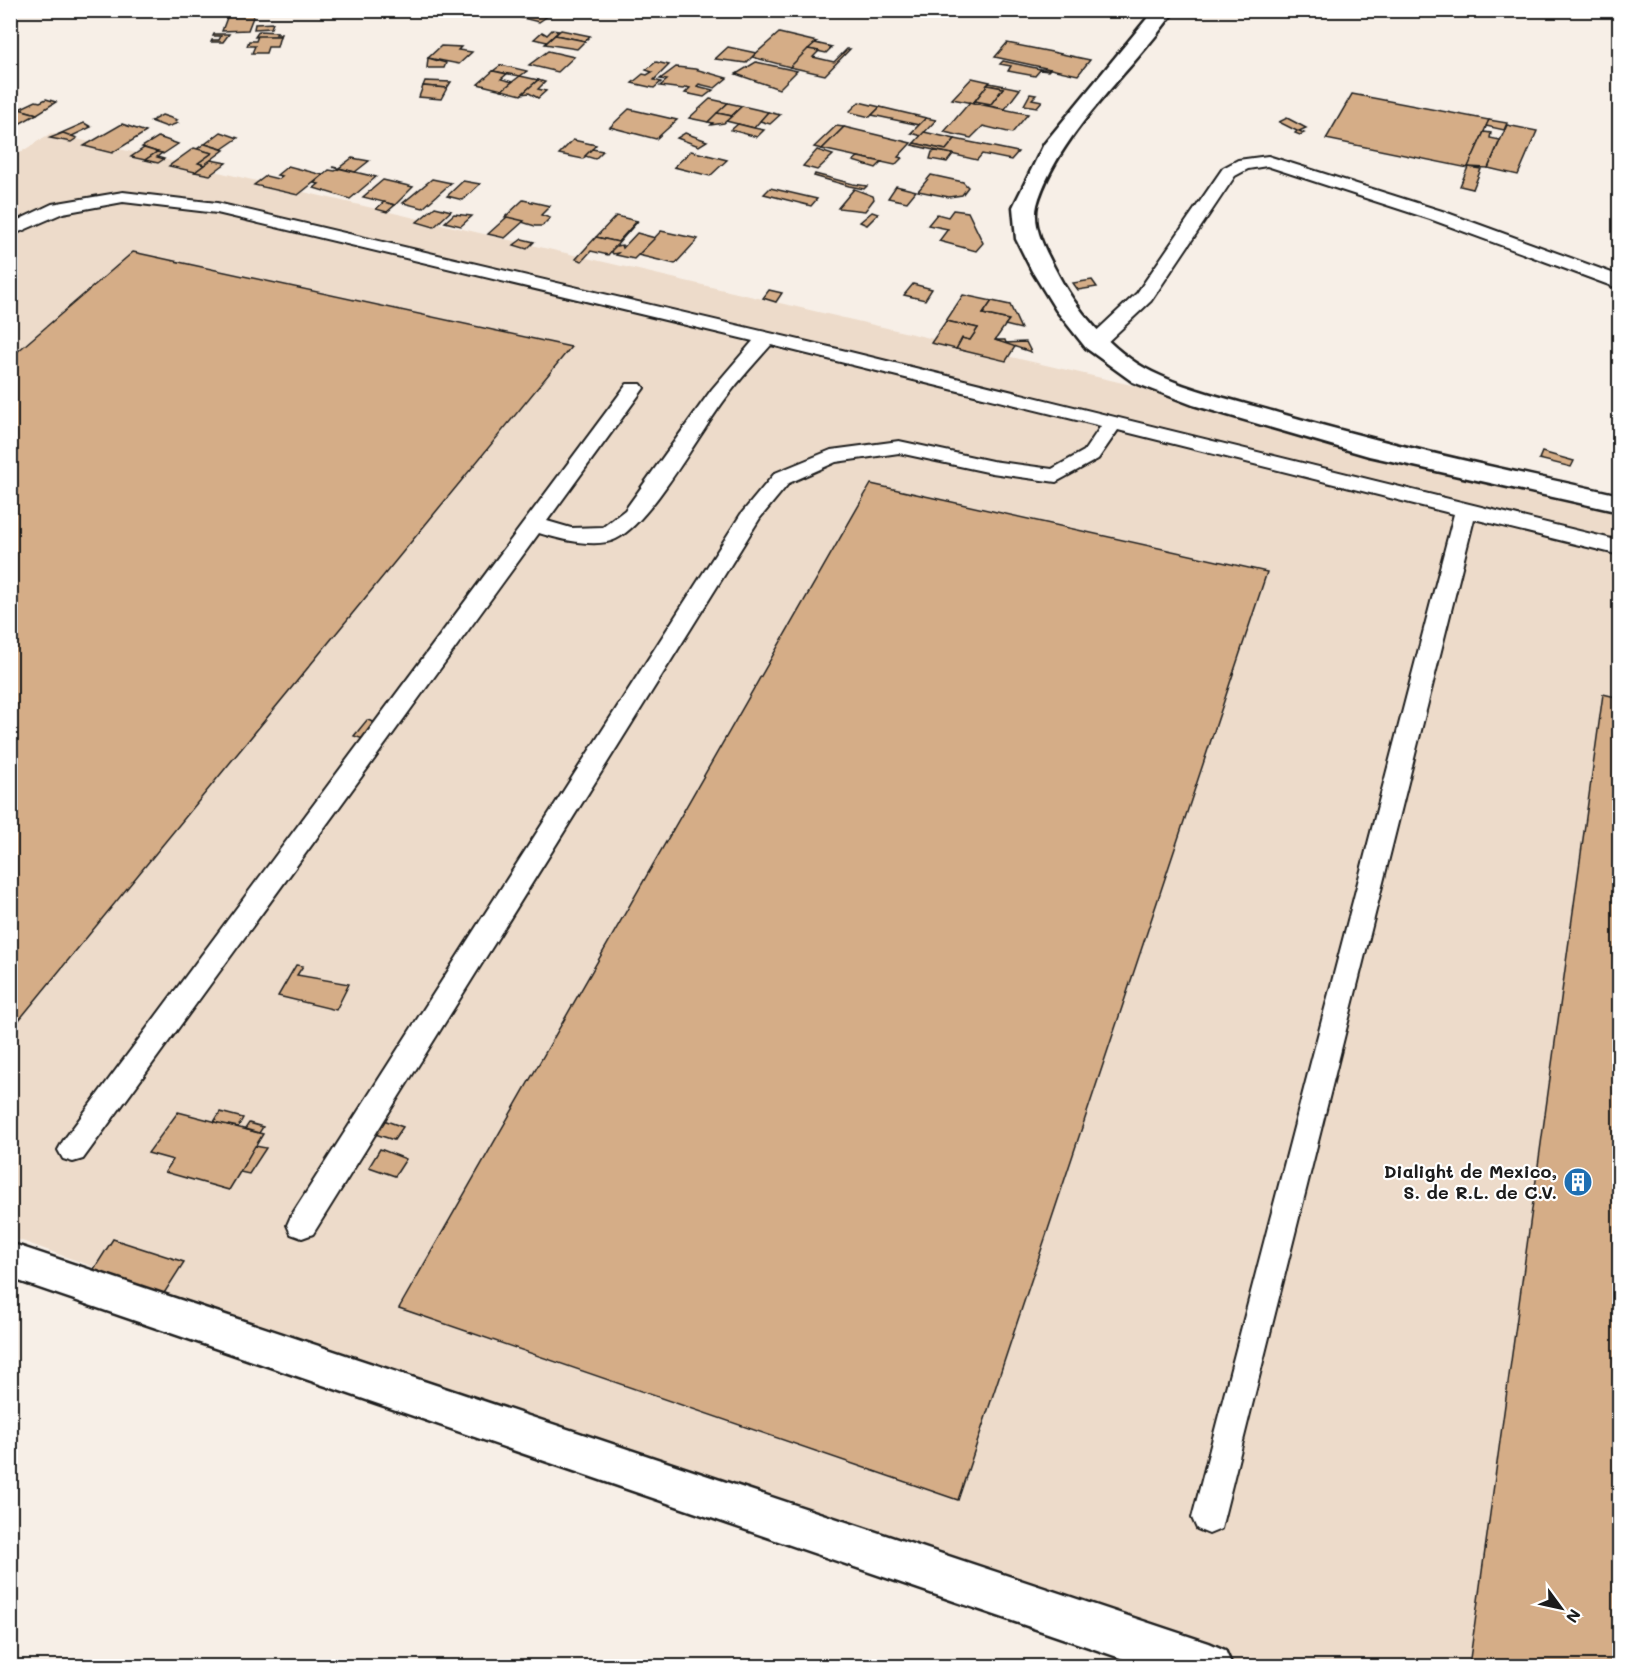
<svg xmlns="http://www.w3.org/2000/svg" width="1630" height="1677" viewBox="0 0 1630 1677" font-family="Mali,sans-serif">
  <style>
    .built { fill: #eddbca }
    .building { fill: #d5ad87; stroke: #1c1c1c; stroke-width: 1.5 }
    .lines { fill: none; stroke-linecap: round; stroke-linejoin: round }
    .lane-casing { stroke: #1c1c1c; stroke-width: 4 }
    .street-casing { stroke: #1c1c1c; stroke-width: 5 }
    .lane { fill: #fff; fill-rule: evenodd }
    .street { fill: #fff; fill-rule: evenodd }
    .labels { text-anchor: middle; stroke-width: 4.5; stroke-linejoin: round; paint-order: stroke }
    .poi-label { font-size: 18px; font-weight: bold; fill: #1c1c1c; stroke: #fff; text-anchor: end }
  </style>
  <rect width="100%" height="100%" fill="#f7efe7"/>
  <filter id="ink" filterUnits="userSpaceOnUse"><feTurbulence type="fractalNoise" baseFrequency=".0167" numOctaves="2"/><feDisplacementMap in="SourceGraphic" scale="12" xChannelSelector="R" yChannelSelector="G"/><feConvolveMatrix kernelMatrix="1 2 1 2 8 2 1 2 1" color-interpolation-filters="sRGB"/></filter>
  <g filter="url(#ink)">
    <path class="built" d="M51,133L1226,407L1619,503V1666H1200L11,1237L10,159Z"/>
    <g class="building">
      <path d="M527,10H532L549,15L539,22L518,17Z"/>
      <path d="M229,12H255L248,30L222,31Z"/>
      <path d="M273,23L271,28L254,29L255,24Z"/>
      <path d="M552,30L559,31L547,42L534,39L542,32L547,35Z"/>
      <path d="M561,30L590,36L585,41L555,35Z"/>
      <path d="M259,31L277,32L276,34H281L280,36L255,37Z"/>
      <path d="M779,33L817,42L790,67L752,57Z"/>
      <path d="M214,34H229L223,42H211L212,40H219L221,36H213Z"/>
      <path d="M555,35L585,41L577,49L545,44Z"/>
      <path d="M258,36H280L277,47H268L266,53H252L255,46H247L249,41H256Z"/>
      <path d="M815,43L832,47L826,53L808,49Z"/>
      <path d="M1007,43L1052,52L1090,60L1078,75L995,57Z"/>
      <path d="M441,46L461,47L458,50L472,52L459,64L428,58Z"/>
      <path d="M728,47L756,53L746,63L715,59Z"/>
      <path d="M808,49L819,51L813,57L834,62L847,49H850L825,75L790,67Z"/>
      <path d="M548,51L574,57L558,72L529,65Z"/>
      <path d="M428,58L446,63L444,68H427Z"/>
      <path d="M1003,61L1040,69H1050L1048,71L1040,70L1035,76L1008,71L1011,66L1000,64Z"/>
      <path d="M656,62L669,65L654,80L661,82L654,88L632,83L643,74L647,75L652,72L646,70Z"/>
      <path d="M756,62L797,71L779,89L736,74Z"/>
      <path d="M501,65L527,71L520,76L493,71Z"/>
      <path d="M676,67L695,69L727,78L715,88L699,84L697,86L713,90L704,97L685,93L690,88L686,87L683,89L660,86L667,80L660,79Z"/>
      <path d="M493,71L507,74L501,79L513,82L502,90L478,84Z"/>
      <path d="M520,76L538,80L521,95L502,90Z"/>
      <path d="M972,78L990,82L973,103L952,99Z"/>
      <path d="M538,80L545,82L538,89L546,91L538,98L529,93L522,94Z"/>
      <path d="M425,81L451,82L447,88L423,86Z"/>
      <path d="M989,83L1000,85L1020,89L1005,109L973,103L975,101L991,104L1003,88L987,85Z"/>
      <path d="M987,85L1003,88L991,104L975,101Z"/>
      <path d="M423,86L447,88L441,99L419,97Z"/>
      <path d="M1030,94L1036,95L1032,99L1042,101L1037,107L1024,105Z"/>
      <path d="M1352,94L1489,120L1468,168L1326,139Z"/>
      <path d="M46,99L56,102L37,114L19,109L36,101L40,102Z"/>
      <path d="M710,99L728,103L708,122L689,118Z"/>
      <path d="M859,102L880,107L870,117L849,112Z"/>
      <path d="M970,102L973,103L1028,114L1012,133L983,126L971,138L944,132Z"/>
      <path d="M728,103L742,106L732,116L717,113Z"/>
      <path d="M742,106L768,112L754,128L726,121Z"/>
      <path d="M880,107L926,118L919,125L872,115Z"/>
      <path d="M19,109L37,114L10,129V114Z"/>
      <path d="M629,109L677,120L656,139L610,127Z"/>
      <path d="M768,112L780,115L770,124L760,121Z"/>
      <path d="M717,113L732,116L724,123L711,125L713,123L708,122Z"/>
      <path d="M162,115L177,120L175,121L178,123L167,127L151,121Z"/>
      <path d="M926,118L936,120L921,136L911,133Z"/>
      <path d="M1287,118L1306,128L1299,131L1304,133L1300,135L1295,133L1297,131L1279,122Z"/>
      <path d="M1489,120L1507,123L1504,130L1486,126Z"/>
      <path d="M84,123L91,127L70,137L59,134Z"/>
      <path d="M122,124L146,132L112,153L84,146Z"/>
      <path d="M738,124L754,128L764,130L757,137L731,130Z"/>
      <path d="M1507,125L1537,131L1518,175L1488,168Z"/>
      <path d="M836,126L844,127L822,149L814,147Z"/>
      <path d="M844,127L911,143L898,157L902,158L895,165L822,149Z"/>
      <path d="M221,132L238,138L222,149L205,144Z"/>
      <path d="M924,132L955,139L946,150L914,143Z"/>
      <path d="M1484,132L1491,133L1490,138L1500,140L1488,168L1468,167Z"/>
      <path d="M63,133L77,138L71,142L50,138Z"/>
      <path d="M685,133L707,141L699,146L677,138Z"/>
      <path d="M158,137L164,139L178,144L163,154L142,147Z"/>
      <path d="M955,139L1018,152L1011,160L982,154L977,160L912,145L914,143L946,150Z"/>
      <path d="M573,140L596,145L583,159L559,154Z"/>
      <path d="M204,144H205L224,150L204,165L198,163L212,153L197,149Z"/>
      <path d="M144,148L157,152L145,160L131,157Z"/>
      <path d="M194,148L212,153L198,163L204,165L195,172L169,166Z"/>
      <path d="M592,149L603,151L595,159L585,156Z"/>
      <path d="M817,150L833,155L817,170L803,166Z"/>
      <path d="M691,151L727,160L710,176L674,167Z"/>
      <path d="M936,151L953,154L947,162L930,159L932,152Z"/>
      <path d="M157,152L162,153L157,157L164,159L158,163L145,160Z"/>
      <path d="M858,157L882,162L876,168L853,161Z"/>
      <path d="M352,158L369,161L355,172L339,168Z"/>
      <path d="M211,160L226,163L210,175L195,172Z"/>
      <path d="M288,166L323,175L298,195L254,185L266,176L278,179L282,176L277,175Z"/>
      <path d="M332,167H333L376,177L350,199L314,188L319,184L314,183L329,170L335,171L339,169Z"/>
      <path d="M1468,167L1481,169L1473,189L1460,186Z"/>
      <path d="M815,174L853,184L867,186L864,189L849,186L814,176Z"/>
      <path d="M931,175L963,182L968,187L962,195L949,197L918,191Z"/>
      <path d="M432,179L451,183L423,208L403,203Z"/>
      <path d="M383,180L413,187L395,205L363,197Z"/>
      <path d="M463,181L480,184L463,200L447,196Z"/>
      <path d="M896,186L916,191L907,202L888,198Z"/>
      <path d="M770,188L817,199L811,206L764,194Z"/>
      <path d="M854,189L873,196L874,199L865,211L838,208Z"/>
      <path d="M523,200L550,206L541,215L550,218L542,226H535L505,217Z"/>
      <path d="M384,202L395,205L387,212L376,209Z"/>
      <path d="M435,207L451,211L434,227L417,222Z"/>
      <path d="M953,210L968,212L983,243L976,251L939,241L948,229L928,225L937,214L948,217Z"/>
      <path d="M872,212L878,214L867,225L860,222Z"/>
      <path d="M454,214L472,216L461,226L445,222Z"/>
      <path d="M616,216L637,221L618,242L596,237Z"/>
      <path d="M507,217L524,221L505,238L488,234Z"/>
      <path d="M638,221L608,255L591,251L582,261L576,259L596,237L618,242Z"/>
      <path d="M661,231L698,239L675,264L638,255Z"/>
      <path d="M637,233L655,238L634,259L616,255L618,253L613,254L611,251L616,246L622,245L623,248Z"/>
      <path d="M522,239L534,242L527,249L514,245Z"/>
      <path d="M133,252L571,347L10,1031V358Z"/>
      <path d="M1092,280L1097,287L1078,290L1073,283Z"/>
      <path d="M913,284L932,289L925,300L904,295Z"/>
      <path d="M769,290L782,293L776,302L763,298Z"/>
      <path d="M963,295L992,301L983,314L1009,320L995,340L1016,345L1006,361L956,349L962,338L970,340L978,328L946,321Z"/>
      <path d="M992,301L1010,305L1021,329L1005,325L1009,320L983,314Z"/>
      <path d="M946,321L978,328L970,340L962,338L956,349L931,343Z"/>
      <path d="M995,340H1005L1006,343L1026,342L1031,352Z"/>
      <path d="M1542,452L1574,461L1571,467L1539,459Z"/>
      <path d="M871,484L1267,572L958,1500L399,1308Z"/>
      <path d="M1603,694L1620,698V1666H1469Z"/>
      <path d="M367,720L392,727L378,744L354,736Z"/>
      <path d="M296,965L303,966L297,975L349,984L336,1010L278,996Z"/>
      <path d="M178,1112L263,1134L229,1190L165,1172L173,1160L148,1153Z"/>
      <path d="M220,1112L243,1118L238,1127L214,1122Z"/>
      <path d="M378,1118L403,1127L394,1140L369,1132Z"/>
      <path d="M249,1123L263,1127L259,1133L245,1129Z"/>
      <path d="M255,1146L266,1148L249,1174L240,1172Z"/>
      <path d="M380,1149L406,1159L395,1176L369,1167Z"/>
      <path d="M113,1239L184,1262L161,1298L82,1288Z"/>
    </g>
    <g class="lines">
      <g class="lane-casing">
        <g id="lane">
          <path d="M1268,156L1442,211L1620,276V289L1430,219L1267,166L1248,169L1235,176L1151,301L1102,347H1088L1085,343L1088,339L1137,293L1223,168L1238,160Z"/>
          <path d="M123,192L217,203L842,350L1620,541V555L1474,519L1221,1529L1209,1534L1197,1529L1192,1518L1454,514L1118,430L1098,459L1056,482L992,473L899,453L836,462L789,483L760,518L313,1234L302,1238L291,1234L287,1225L291,1216L741,514L775,473L831,450L899,441L992,461L1052,469L1084,451L1101,426L771,345C756,362 740,379 726,398C700,432 651,522 616,539C596,549 559,539 539,533L83,1159L73,1162L63,1159L58,1150L63,1141L627,384H641L644,388L547,521L571,528L603,527L625,510L712,389L753,341L217,213L123,202L63,213L10,236V224L52,204Z"/>
        </g>
      </g>
      <g class="street-casing">
        <g id="street">
          <path d="M1154,10H1175C1132,73 1059,131 1037,205C1032,226 1045,250 1054,267C1075,309 1110,351 1152,372C1192,392 1239,401 1282,414C1393,446 1506,470 1620,495V512L1369,456L1193,405L1133,382L1086,348L1056,310L1032,271L1016,239L1013,207L1044,144Z"/>
          <path d="M10,1243L1209,1643L1225,1650L1232,1666H1144L10,1278Z"/>
        </g>
      </g>
      <use href="#lane" class="lane"/>
      <use href="#street" class="street"/>
    </g>
  </g>
  <defs>
    <g id="building-disc" transform="scale(1.5)"><circle r="9.5" fill="#1f6fb2" stroke="#fff"/><path d="M-4-6H4V6H1V3H-1V6H-4ZM-2.5-4.3h1.7v1.8h-1.7ZM.8-4.3h1.7v1.8H.8ZM-2.5-1h1.7V.8h-1.7ZM.8-1h1.7V.8H.8Z" fill="#fff"/></g>
  </defs>
  <g fill-rule="evenodd">
    <use href="#building-disc" x="1578" y="1182"/>
  </g>
  <g class="labels">
    <g class="poi-label">
      <text x="1557" y="1178">Dialight de Mexico,<tspan x="1557" dy="21">S. de R.L. de C.V.</tspan></text>
    </g>
  </g>
  <rect width="1630" height="1677" fill="none" stroke="#fff" stroke-width="36"/>
  <rect x="18" y="18" width="1594" height="1641" fill="none" stroke="#1c1c1c" stroke-width="2" filter="url(#ink)"/>
  <g transform="translate(1561 1608) rotate(123)" stroke="#ffffff" stroke-width="4.5" paint-order="stroke">
  <path d="M0-4.5L10 22L0 15L-10 22Z" fill="#1c1c1c"/>
  <text y="-9" font-size="16" font-weight="bold" text-anchor="middle" fill="#1c1c1c">N</text>
  </g>
</svg>
